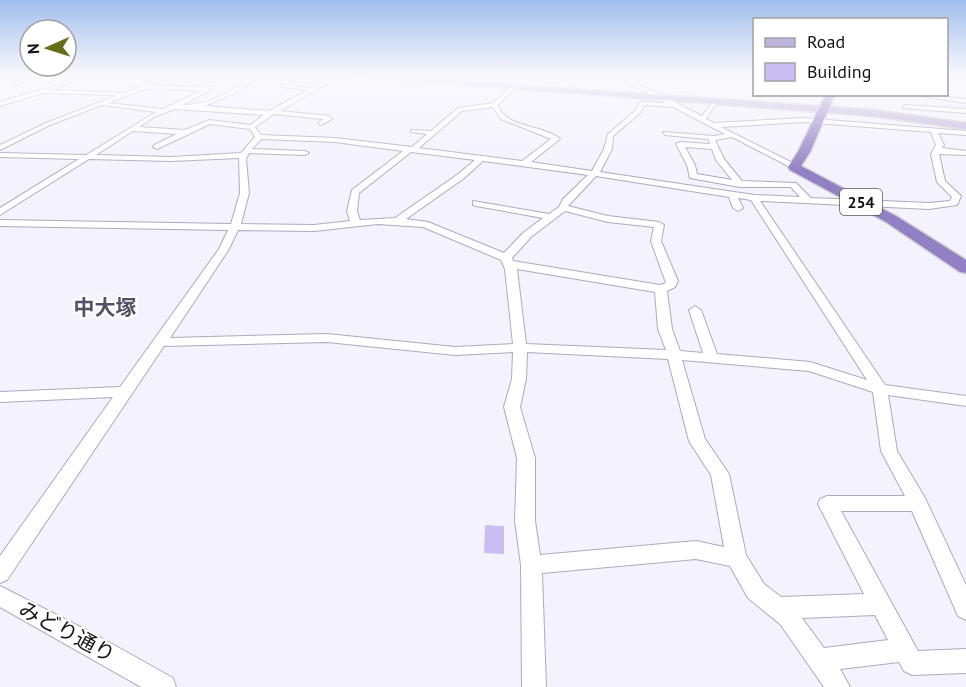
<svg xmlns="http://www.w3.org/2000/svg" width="966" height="687" viewBox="0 0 966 687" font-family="'PT Sans','Noto Sans JP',sans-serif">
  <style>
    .building { fill: #cabef3 }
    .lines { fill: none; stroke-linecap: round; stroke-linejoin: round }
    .minor-casing { stroke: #aea9c0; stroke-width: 2 }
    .major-casing { stroke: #d0d0d1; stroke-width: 3 }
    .highway-casing { stroke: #d0d0d1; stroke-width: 3 }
    .minor { fill: #fff; fill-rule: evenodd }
    .major { fill: #beb3dc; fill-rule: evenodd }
    .highway { fill: #9280c5; fill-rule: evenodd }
    .labels { text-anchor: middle; stroke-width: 4.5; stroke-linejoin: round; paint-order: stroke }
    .shield { fill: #fff; stroke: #5b5a5f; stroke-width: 1.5 }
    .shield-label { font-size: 16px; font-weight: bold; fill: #15131b }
    .quarter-label { font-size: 21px; font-weight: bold; fill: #555064; stroke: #fff }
    .near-street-label { font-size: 21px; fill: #15131b; stroke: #fff }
  </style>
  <rect width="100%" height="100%" fill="#f4f2fc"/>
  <path class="building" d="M485,525L504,526V554L484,553Z"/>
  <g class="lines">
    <g class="minor-casing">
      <g id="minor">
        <path d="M34,76H43L17,84L14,82Z"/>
        <path d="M79,76H86L53,90L124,93L141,86L143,79L155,76L147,81L146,85L212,87V89L182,105C198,105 216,100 230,91C240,84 247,76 259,76L233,94L205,106L269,111L308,90L281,87L292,81L297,82L291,86L313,88L334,76H340L280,111L330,116L332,119L321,125L318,123L323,119L274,114L255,127L261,135L335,138L412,147L427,134L411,132V130L431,131L458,108L493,103L511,86L517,76H522L515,88L498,105C506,129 543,124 560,139L531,162L592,171L604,149L608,134L635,111L640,102L666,103L617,76H623L702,116L714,101H718L706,119L714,123L803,118L966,131V135L938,133L944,145L942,148L966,151V155L939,154L945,181L961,196L957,205L929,209L760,201L885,385L966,396V406L888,395L897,451L925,498L966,585V620L958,616L912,511H841L918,651L966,649V673L912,675L904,671L899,662L840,669L850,687H824L780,624L748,598L730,566L696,559L542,573L546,687H522L521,565L515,521L517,458L504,407L512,379L513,352L455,355L327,342L164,346L7,580L0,583V556L113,397L0,402V392L120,387L219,249L228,230L0,226V220L231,224L240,193L239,158L171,161L89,159L0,215V208L79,159L0,157V153L86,155L156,112L102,105L50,125L0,150V145L46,123L118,95L43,93L0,106V102L43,89L53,90L51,87ZM144,89L203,90L163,109L108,103ZM644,105L673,107L725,134L714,136L663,132L665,135L708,139L710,144L680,142L676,144L687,165L690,178L740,187H791L800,197L754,195L600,172L612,149L613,136L640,113ZM493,107L501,119L551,139L522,161L419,148L462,111ZM175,109L264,115L250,125L209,120L185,130L139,127L156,116ZM803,122L931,132L936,145L931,154L937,182L952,197L950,201L929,203L811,198L796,183L742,181L724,159L715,140L732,137L794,169L798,167L797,165L721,127ZM210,124L250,129L255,137L241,153L171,157L96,155L133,131L177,134L154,145L153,147L157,149ZM261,139L335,142L403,151L352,190L347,211L350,221L314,225L241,224L249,193L246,159L249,153L305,155L309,153L305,151L252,149ZM685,147L712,149L716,160L732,180L697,174L695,165ZM411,152L475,160L457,175L395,218L360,220L357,211L359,193ZM483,161L588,175L563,199L559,207L549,214L473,201V205L476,206L543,218L523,233L504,253L428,222L406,219L463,179ZM596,176L729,197L733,208L738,211L743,208L738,198L751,200L867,380L810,362L717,354L701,310L695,306L689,310L703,353L680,351L672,329L667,291L675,287L678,281L661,241L664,225L659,222L608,216L568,206ZM565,211L608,222L654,227L651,241L666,283L660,285L513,261L512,258L531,237ZM378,224L423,227L501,260L505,269L513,344L455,347L327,334L170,338L229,249L238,230L314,231ZM517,269L655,292L658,329L666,350L526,344ZM527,352L668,359L689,441L711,475L724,547L696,541L540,555L535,521V458L520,407L526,379ZM682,360L809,371L873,392L881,451L905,496H827L820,499L818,504L864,594L781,597L764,584L746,555L729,474L705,439ZM875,615L888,640L824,648L802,618Z"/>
        <path d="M918,94L966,99V103L921,96Z"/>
        <path d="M905,105L966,109V113L903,108Z"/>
        <path d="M0,586L98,636L173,678L176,687H141L0,607Z"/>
      </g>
    </g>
    <g class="major-casing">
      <path id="major" d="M351,76H387L873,110L966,123V129L873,116Z"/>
    </g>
    <g class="highway-casing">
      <path id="highway" d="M826,94H835L810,152L801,166L896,216L966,260V273L960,272L886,222L790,170L788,167L798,152Z"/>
    </g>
    <use href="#minor" class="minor"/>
    <use href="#major" class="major"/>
    <use href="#highway" class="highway"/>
  </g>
  <linearGradient id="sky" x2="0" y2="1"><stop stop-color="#a0beec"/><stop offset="0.44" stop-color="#faf9fe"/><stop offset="1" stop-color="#faf9fe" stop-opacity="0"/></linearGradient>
  <rect width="966" height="172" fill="url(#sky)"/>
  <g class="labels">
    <rect class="shield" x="840" y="189" width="42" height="26" rx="4.5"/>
    <g class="shield-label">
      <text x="861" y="208">254</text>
    </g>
    <g class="quarter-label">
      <text x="105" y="315">中大塚</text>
    </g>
    <g class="near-street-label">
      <text transform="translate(67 632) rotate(28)" y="7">みどり通り</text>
    </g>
  </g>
  <rect x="753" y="18" width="195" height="78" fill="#ffffff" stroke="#a1a1a4" stroke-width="1.5"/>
  <rect x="765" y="38" width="30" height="9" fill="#beb3dc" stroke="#a1a1a4" stroke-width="1.5"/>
  <text x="807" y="48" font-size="18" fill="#15131b">Road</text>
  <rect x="765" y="63" width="30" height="18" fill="#cabef3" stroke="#a1a1a4" stroke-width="1.5"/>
  <text x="807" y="78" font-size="18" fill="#15131b">Building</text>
  <g transform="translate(48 48) rotate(267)"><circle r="28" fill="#ffffff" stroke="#a1a1a4" stroke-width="1.5"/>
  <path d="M0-4.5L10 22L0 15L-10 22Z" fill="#656e16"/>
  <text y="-9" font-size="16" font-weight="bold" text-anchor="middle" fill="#15131b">N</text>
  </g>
</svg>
